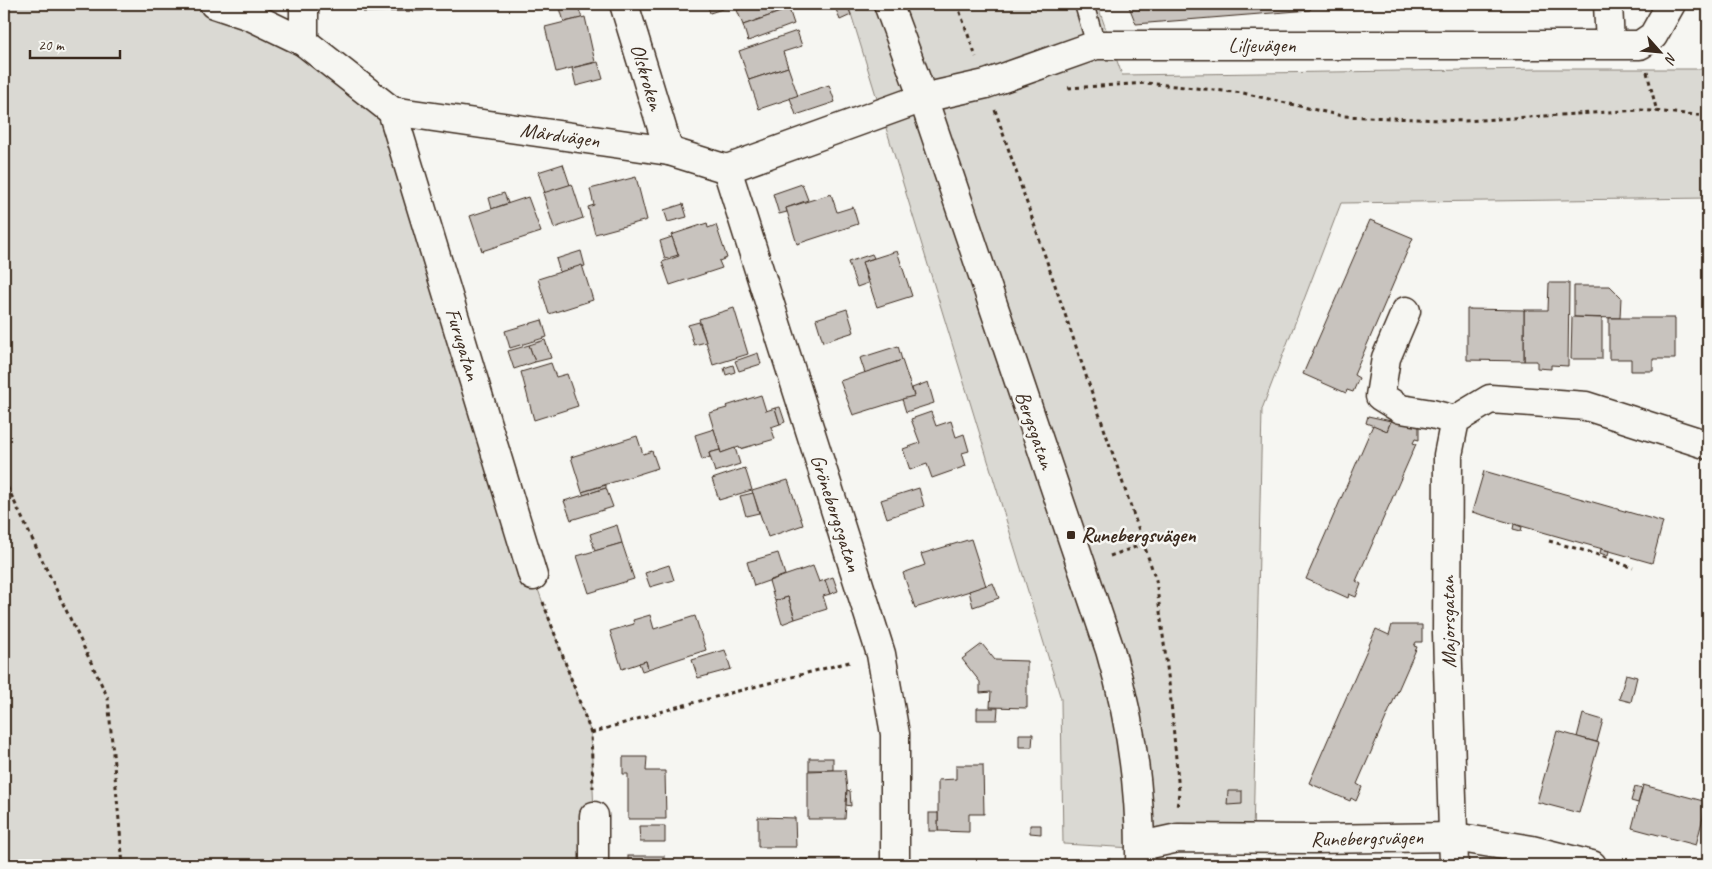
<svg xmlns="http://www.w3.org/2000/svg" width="1712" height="869" viewBox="0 0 1712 869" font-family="Caveat,sans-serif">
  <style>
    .green { fill: #dad9d3; stroke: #8a8278 }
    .building { fill: #c8c3be; stroke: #3b2a1e }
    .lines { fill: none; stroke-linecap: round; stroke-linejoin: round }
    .service-casing { stroke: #3b2a1e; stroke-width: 21 }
    .minor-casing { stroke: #3b2a1e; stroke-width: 31 }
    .tertiary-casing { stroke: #3b2a1e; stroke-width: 31 }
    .path { stroke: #3b2a1e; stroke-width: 3; stroke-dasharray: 4 4; stroke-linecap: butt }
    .service { stroke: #f6f6f2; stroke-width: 18 }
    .minor { stroke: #f6f6f2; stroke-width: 28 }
    .tertiary { stroke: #f6f6f2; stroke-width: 28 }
    .poi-dot { fill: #3b2a1e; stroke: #f6f6f2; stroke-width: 2 }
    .labels { text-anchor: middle; stroke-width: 5; stroke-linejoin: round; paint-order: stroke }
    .street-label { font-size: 21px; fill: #3b2a1e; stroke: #f6f6f2 }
    .poi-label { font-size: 21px; font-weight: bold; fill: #3b2a1e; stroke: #f6f6f2; text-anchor: start }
  </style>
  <rect width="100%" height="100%" fill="#f6f6f2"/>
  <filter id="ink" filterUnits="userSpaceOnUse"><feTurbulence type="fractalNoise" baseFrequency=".02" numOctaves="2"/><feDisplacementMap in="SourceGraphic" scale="10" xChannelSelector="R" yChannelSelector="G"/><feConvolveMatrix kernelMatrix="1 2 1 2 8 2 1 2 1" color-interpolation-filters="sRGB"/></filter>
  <g filter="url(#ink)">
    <g class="green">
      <path d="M4,4H214L250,16L392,111L533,576L591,733L594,816V865H4Z"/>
      <path d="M848,4H1097L1122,75L1540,69H1708V198L1341,203L1262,409L1253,838L1261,853L1186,851L1063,844L1061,699Z"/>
    </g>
    <g class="building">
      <path d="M363,4H443H424V11L363,12Z"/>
      <path d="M577,4L582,18L564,22L560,8Z"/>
      <path d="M707,4H724L725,8L710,13Z"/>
      <path d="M754,4H787L789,9L743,25L737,10Z"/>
      <path d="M834,4H847L851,15L840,20Z"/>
      <path d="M1128,4H1315L1310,10L1136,24Z"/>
      <path d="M789,9L794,24L748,41L743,25Z"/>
      <path d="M585,17L595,62L556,72L545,27Z"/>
      <path d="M797,31L802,46L783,52L788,67L749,80L739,51Z"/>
      <path d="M598,62L603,79L576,86L572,68Z"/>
      <path d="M788,67L798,96L759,109L749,80Z"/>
      <path d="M829,85L835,102L796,115L790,98Z"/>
      <path d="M563,164L570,185L545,193L538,172Z"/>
      <path d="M636,177L647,220L595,234L588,207L594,205L590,189Z"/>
      <path d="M572,184L583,218L554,228L543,193Z"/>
      <path d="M802,184L808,200L786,208L787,212L779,214L773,194Z"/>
      <path d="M504,193L508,203L492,209L489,198Z"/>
      <path d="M831,194L837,212L853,207L858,224L797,244L786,208Z"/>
      <path d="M528,197L541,232L482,251L470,216Z"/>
      <path d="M683,204L687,217L668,222L664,210Z"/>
      <path d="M1370,220L1413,238L1354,375L1359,378L1353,392L1347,390L1346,393L1303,374Z"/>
      <path d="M707,223L708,228L716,225L727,258L719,261L722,268L670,285L662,262L679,256L671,235Z"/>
      <path d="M672,237L678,255L665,259L660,241Z"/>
      <path d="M581,251L585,266L560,272L556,259Z"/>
      <path d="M897,251L912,296L877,307L862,262Z"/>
      <path d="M872,254L874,258L862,262L868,283L857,287L848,262Z"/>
      <path d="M582,265L593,300L549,314L538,279Z"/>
      <path d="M1549,283H1569L1568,366L1551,365V369L1537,368V361H1524V310H1548Z"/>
      <path d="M1574,286H1610L1621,297L1620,318L1574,317Z"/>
      <path d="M734,308L748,354L713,365L699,319Z"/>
      <path d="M847,309L854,332L823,342L816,319Z"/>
      <path d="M1467,309L1524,310V361L1467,360Z"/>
      <path d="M1572,317L1602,318V359H1571Z"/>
      <path d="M1609,318H1675V359H1653V371H1631V359H1609Z"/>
      <path d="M542,320L547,337L510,348L505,331Z"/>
      <path d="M699,322L706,342L694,345L688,325Z"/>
      <path d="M1706,339H1708V386H1705Z"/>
      <path d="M545,340L551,358L535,362L529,345Z"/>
      <path d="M529,345L535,362L514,369L508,351Z"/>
      <path d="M898,346L902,360L865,373L860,358Z"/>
      <path d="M758,353L761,364L739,371L735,361Z"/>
      <path d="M902,360L914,396L853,415L840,381Z"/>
      <path d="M551,363L556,377L567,374L578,406L534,420L521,372Z"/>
      <path d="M733,365L735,372L726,375L724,368Z"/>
      <path d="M928,382L934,403L906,412L902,399L914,396L912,388Z"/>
      <path d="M761,395L766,411L775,408L780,424L771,427L775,439L740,449L739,447L721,453L709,413L727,408L726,406Z"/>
      <path d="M780,407L785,422L780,424L775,408Z"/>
      <path d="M931,412L936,426L951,421L956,437L964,434L969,451L962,453L966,466L932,478L927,464L910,470L903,449L920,443L911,419Z"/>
      <path d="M1368,416L1391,421L1387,431L1366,423Z"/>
      <path d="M1391,421H1419V440L1415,439L1413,443L1416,444L1356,581L1361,584L1356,597L1349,594L1348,598L1306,579L1373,425L1387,431Z"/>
      <path d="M714,429L720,450L709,453L710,457L702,460L695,435Z"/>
      <path d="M637,436L643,454L652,451L658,468L582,492L571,457Z"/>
      <path d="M735,448L740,464L715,472L709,453L720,450L721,453Z"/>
      <path d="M745,468L752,490L719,500L712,479Z"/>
      <path d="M1484,471L1663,522L1652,563L1472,512Z"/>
      <path d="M788,480L803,525L768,537L752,491Z"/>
      <path d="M606,485V488L584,495L582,492Z"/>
      <path d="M606,488L613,507L571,520L564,501Z"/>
      <path d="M919,488L924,506L887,518L881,500Z"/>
      <path d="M753,493L759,513L746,516L740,496Z"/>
      <path d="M1514,524L1522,527L1521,531L1513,529Z"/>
      <path d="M617,525L622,543L595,551L590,534Z"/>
      <path d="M971,539L986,586L915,608L903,573L925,565L921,554Z"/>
      <path d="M622,543L634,579L589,593L577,556Z"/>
      <path d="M1601,549L1609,551L1608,556L1600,553Z"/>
      <path d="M778,553L785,575L754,586L747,562Z"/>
      <path d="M669,565L674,580L650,587L645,573Z"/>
      <path d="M813,566L819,582L825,580L830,594L823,596L827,609L795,619L788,597L775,601L769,581Z"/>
      <path d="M833,577L838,591L830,594L825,580Z"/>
      <path d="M993,583L999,598L973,607L969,591Z"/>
      <path d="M788,597L795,619L782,624L775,601Z"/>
      <path d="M650,615L654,629L695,616L706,650L648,669L646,661L622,669L610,631L634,624L633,620Z"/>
      <path d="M1392,625H1422V642H1416L1414,646L1417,647L1357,784L1362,787L1356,801L1351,798L1350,801L1309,783L1376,629L1389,635Z"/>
      <path d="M982,644L995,660L1027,661V708L990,707L991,692L980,693V682L962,659Z"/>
      <path d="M725,650L731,669L698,678L692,660Z"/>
      <path d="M646,661L648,669L642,671L639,663Z"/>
      <path d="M1626,674L1637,677L1631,702L1619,699Z"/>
      <path d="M977,708H998L997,720H977Z"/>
      <path d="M1583,714L1603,720L1597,742L1577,737Z"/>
      <path d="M1557,731L1599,743L1579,813L1537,802Z"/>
      <path d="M1019,734H1033L1032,747H1019Z"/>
      <path d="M623,757H647L646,771H665L666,819H628V774H623Z"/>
      <rect x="809" y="758" width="24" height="12"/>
      <path d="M956,765H983L984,814H969V832L938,831V780L956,779Z"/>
      <path d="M833,770H845L847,790L845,819H808V771Z"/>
      <path d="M1643,785L1707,802L1696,845L1632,828Z"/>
      <path d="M1635,787L1642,789L1638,803L1631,801Z"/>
      <path d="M847,790L850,791L851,806L846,805Z"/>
      <path d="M1228,791H1242V804L1227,805Z"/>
      <rect x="929" y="813" width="9" height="18"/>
      <path d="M758,817L795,818L796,847H758Z"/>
      <path d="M1030,825H1041V834L1030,833Z"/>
      <path d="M639,826H665V842H640Z"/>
      <rect x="628" y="856" width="36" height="9"/>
      <rect x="796" y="859" width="12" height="6"/>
      <path d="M808,859H847L846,865H808Z"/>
      <rect x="994" y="861" width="38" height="4"/>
    </g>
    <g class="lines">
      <g class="service-casing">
        <path id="service" d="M1084,4L1096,45"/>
      </g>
      <g class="minor-casing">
        <g id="minor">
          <path d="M214,4L250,16L304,42L392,111L669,151L727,169L923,98L986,84L1096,45H1640L1653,36L1671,4"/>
          <path d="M304,4V42"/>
          <path d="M624,4L669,151"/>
          <path d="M1608,4L1610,44"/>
          <path d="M392,111L533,576"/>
          <path d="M727,169L881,654L895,734V865"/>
          <path d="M1406,311L1386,358L1380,396L1401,409L1432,414L1455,420"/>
          <path d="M594,816V865"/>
          <path d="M1141,846L1178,838L1314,839L1455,837L1532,850L1592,865"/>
          <path d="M1454,865L1447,633L1448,455L1455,420L1490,399L1586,406L1708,445"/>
        </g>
      </g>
      <g class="tertiary-casing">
        <path id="tertiary" d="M888,4L923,98L1110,650C1131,720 1141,792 1140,865"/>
      </g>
      <g class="path">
        <path d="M957,4L976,57"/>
        <path d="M1647,72L1657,112"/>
        <path d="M1068,88L1146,83L1243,93L1342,116L1465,121L1641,110L1708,116"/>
        <path d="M995,110L1156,580L1170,691L1179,792L1177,808"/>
        <path d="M4,480L108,698L123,865"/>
        <path d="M1549,541L1593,553L1633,568"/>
        <path d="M1110,556L1144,544"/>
        <path d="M543,602L591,733L593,788"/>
        <path d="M591,733L677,707L853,661"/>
        <path d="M1100,865L1112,859"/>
      </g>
      <use href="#service" class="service"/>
      <use href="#minor" class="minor"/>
      <use href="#tertiary" class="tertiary"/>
    </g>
  </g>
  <rect class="poi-dot" x="1066" y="530" width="10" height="10" rx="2.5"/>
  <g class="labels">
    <g class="street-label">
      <text x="1262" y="52">Liljevägen</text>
      <text transform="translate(647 77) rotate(73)" y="7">Olskroken</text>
      <text transform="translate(560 135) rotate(8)" y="7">Mårdvägen</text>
      <text transform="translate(463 344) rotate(73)" y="7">Furugatan</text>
      <text transform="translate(1035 430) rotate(71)" y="7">Bergsgatan</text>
      <text transform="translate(836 513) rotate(72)" y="7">Gröneborgsgatan</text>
      <text transform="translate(1448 622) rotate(-91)" y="7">Majorsgatan</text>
      <text transform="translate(1367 838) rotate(-1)" y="7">Runebergsvägen</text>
    </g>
    <g class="poi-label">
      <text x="1081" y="542">Runebergsvägen</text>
    </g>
  </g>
  <rect width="1712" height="869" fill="none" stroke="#f6f6f2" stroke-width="20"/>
  <rect x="10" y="10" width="1692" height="849" fill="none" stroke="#3b2a1e" stroke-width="2" filter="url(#ink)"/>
  <g transform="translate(1660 52) rotate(117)" stroke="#f6f6f2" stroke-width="4" paint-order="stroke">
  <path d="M0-4L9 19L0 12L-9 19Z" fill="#3b2a1e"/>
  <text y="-8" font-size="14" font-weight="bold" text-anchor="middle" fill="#3b2a1e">N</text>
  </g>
  <path d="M30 50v8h90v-8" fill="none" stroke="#3b2a1e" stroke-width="2.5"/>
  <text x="38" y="50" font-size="15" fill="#3b2a1e" stroke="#f6f6f2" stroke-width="4" paint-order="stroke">20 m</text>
</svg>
